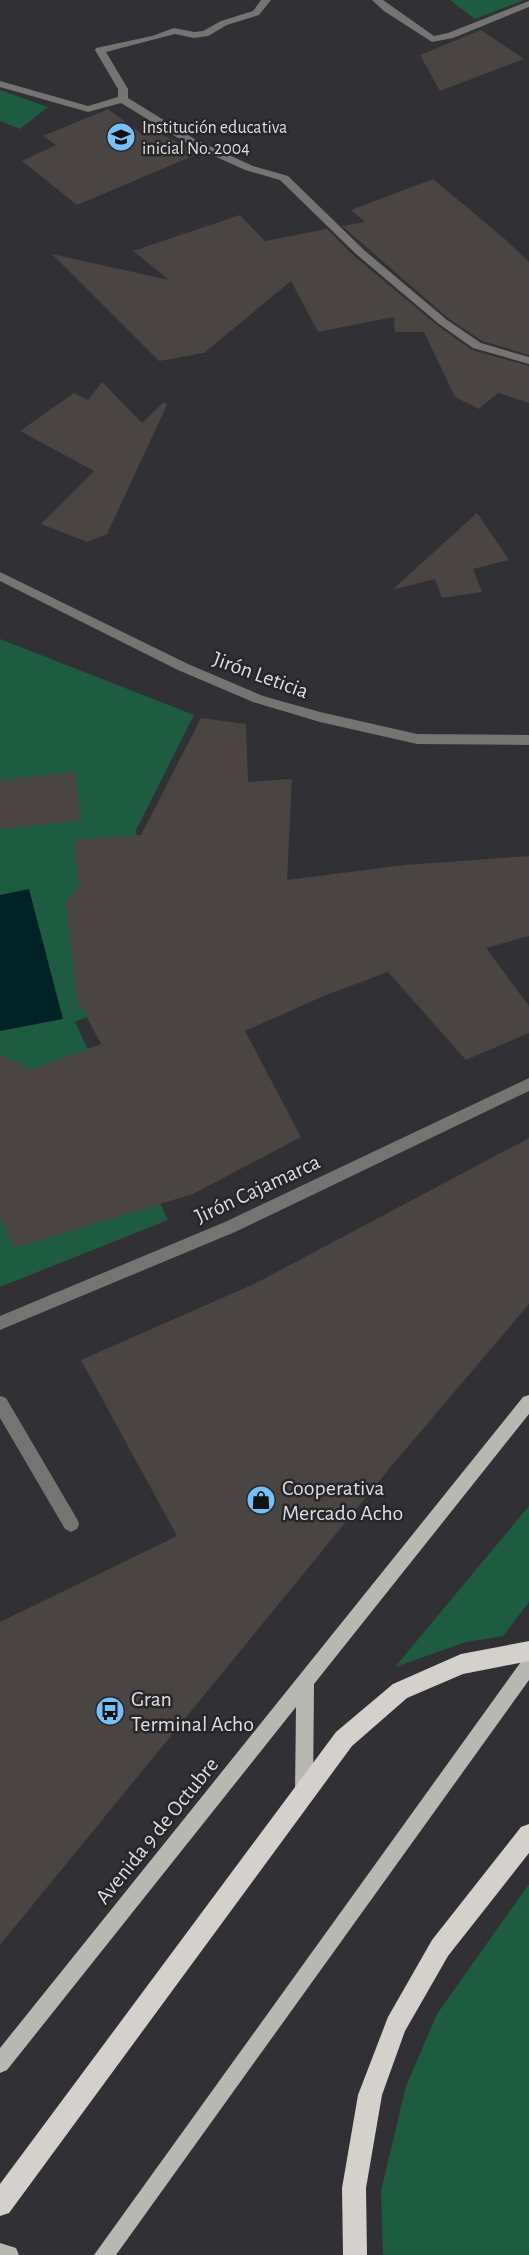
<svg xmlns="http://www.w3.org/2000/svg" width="529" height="2255" viewBox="0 0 529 2255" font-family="'Alegreya Sans',sans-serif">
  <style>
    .green { fill: #1e5c41 }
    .water { fill: #002227 }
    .building { fill: #4a4443 }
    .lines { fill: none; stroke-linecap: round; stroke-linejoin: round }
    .minor { fill: #757472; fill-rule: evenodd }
    .major { fill: #b9b7b2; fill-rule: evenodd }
    .highway { fill: #d4d1cc; fill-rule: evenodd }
    .labels { text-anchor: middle; stroke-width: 5; stroke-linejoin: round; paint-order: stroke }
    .far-poi-label { font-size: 18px; fill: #dedde0; stroke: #27262a; text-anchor: start }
    .street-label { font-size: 22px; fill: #dedde0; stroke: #27262a }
    .poi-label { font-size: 22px; fill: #dedde0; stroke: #27262a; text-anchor: start }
  </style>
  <rect width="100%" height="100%" fill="#313034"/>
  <g class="green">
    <path d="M450,0H524L475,19Z"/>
    <path d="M0,90L48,107L20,129L0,121Z"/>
    <path d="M0,639L194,715L136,830L153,988L75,1022L168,1220L0,1287Z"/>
    <path d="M529,1506V1602L503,1636L466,1642L395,1667Z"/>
    <path d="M529,1884V2255H383L381,2191L406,2086L437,2014Z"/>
  </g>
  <path class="water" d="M29,889L63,1019L0,1031V895Z"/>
  <g class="building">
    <path d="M481,30L524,59L440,91L420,55Z"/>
    <path d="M108,109L142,134L156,132L200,153L77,205L22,161L56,145L43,136Z"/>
    <path d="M433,179L506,240L529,262V355L482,341L448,318L342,226L365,222L351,210Z"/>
    <path d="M240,215L265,241L327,229L354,256L438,326L472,350L529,366V403L498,393L479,409L455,397L424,332H395L394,317L318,332L291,281L204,353L159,361L52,254L169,280L133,251Z"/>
    <path d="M102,382L142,423L164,402L167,405L107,534L87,542L41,524L94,471L20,431L74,393L88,400Z"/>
    <path d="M477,513L509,560L473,569L482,592L442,598L435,579L392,590Z"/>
    <path d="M201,718L246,724L248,782L292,779L287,880L405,865L529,856V936L486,948L529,1006V1033L466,1060L388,972L326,995L245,1031L301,1137L193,1194L14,1248L0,1216V1055L31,1070L101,1044L77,999L66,903L79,886L74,840L141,835Z"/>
    <path d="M75,772L81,820L0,829V780Z"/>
    <path d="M529,1138V1304L394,1463L0,1945V1622L177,1536L81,1360L256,1283Z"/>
  </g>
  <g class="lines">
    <g class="minor">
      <path d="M261,0H271L259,15L227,25L208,36L194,38L175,34L106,52L128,89V98L196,140L253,166L288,176L364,250L447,320L481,343L529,357V364L473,348L439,324L356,254L280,180L245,170L188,144L121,103L88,112L0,87V81L88,106L118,97V89L95,50L96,48L152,36L174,28L194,32L203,31L221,21L253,11Z"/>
      <path d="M372,0H383L434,36L448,33L529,1V7L453,38L432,42L384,11Z"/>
      <path d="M0,572L188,664L263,696L320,712L417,734L529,735V745L417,744L320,722L253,702L178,670L0,581Z"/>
      <path d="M529,1078V1091L235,1232L0,1330V1316L225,1222Z"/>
      <path d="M0,1396L6,1398L77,1519L79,1524L77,1529L71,1532L65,1529L0,1418Z"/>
    </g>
    <g class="major">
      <path d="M529,1395V1414L314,1684L313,1792L310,1798L304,1801L298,1798L295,1792L296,1707L7,2070L0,2073V2048L523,1397Z"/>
      <path d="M529,1657V1680L116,2255H94L523,1659Z"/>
      <path d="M0,2243L16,2248L19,2255H0Z"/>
    </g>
    <g class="highway">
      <path d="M529,1641V1661L463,1674L407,1698L352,1746L9,2213L0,2216V2184L336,1732L393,1684L461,1654Z"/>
      <path d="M529,1824V1853L448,1956L405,2031L382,2095L366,2188L367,2255H343L342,2188L358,2095L388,2017L432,1940L521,1827Z"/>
    </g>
  </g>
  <defs>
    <g id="school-disc" transform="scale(1.5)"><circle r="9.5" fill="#75c0f6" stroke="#27262a"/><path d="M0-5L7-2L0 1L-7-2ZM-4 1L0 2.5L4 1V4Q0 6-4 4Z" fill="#111"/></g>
    <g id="shop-disc" transform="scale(1.5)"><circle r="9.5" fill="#75c0f6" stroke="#27262a"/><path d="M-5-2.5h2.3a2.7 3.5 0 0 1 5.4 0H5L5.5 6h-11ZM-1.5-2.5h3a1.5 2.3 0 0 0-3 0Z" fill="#111"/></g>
    <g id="bus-disc" transform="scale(1.5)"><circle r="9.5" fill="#75c0f6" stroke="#27262a"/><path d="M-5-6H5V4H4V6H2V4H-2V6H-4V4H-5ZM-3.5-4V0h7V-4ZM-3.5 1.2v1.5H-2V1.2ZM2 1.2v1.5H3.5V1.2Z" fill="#111"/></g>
  </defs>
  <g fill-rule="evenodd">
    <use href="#school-disc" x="121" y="137"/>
    <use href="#shop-disc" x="261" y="1500"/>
    <use href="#bus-disc" x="110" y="1711"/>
  </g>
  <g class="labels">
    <g class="far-poi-label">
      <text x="142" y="133">Institución educativa<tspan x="142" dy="21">inicial No. 2004</tspan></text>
    </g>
    <g class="street-label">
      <text transform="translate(261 674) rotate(20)" y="8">Jirón Leticia</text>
      <text transform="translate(257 1188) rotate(-25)" y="8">Jirón Cajamarca</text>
      <text transform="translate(156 1830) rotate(-51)" y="8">Avenida 9 de Octubre</text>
    </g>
    <g class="poi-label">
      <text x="282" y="1495">Cooperativa<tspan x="282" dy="25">Mercado Acho</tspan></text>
      <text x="131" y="1706">Gran<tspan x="131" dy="25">Terminal Acho</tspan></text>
    </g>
  </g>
</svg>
